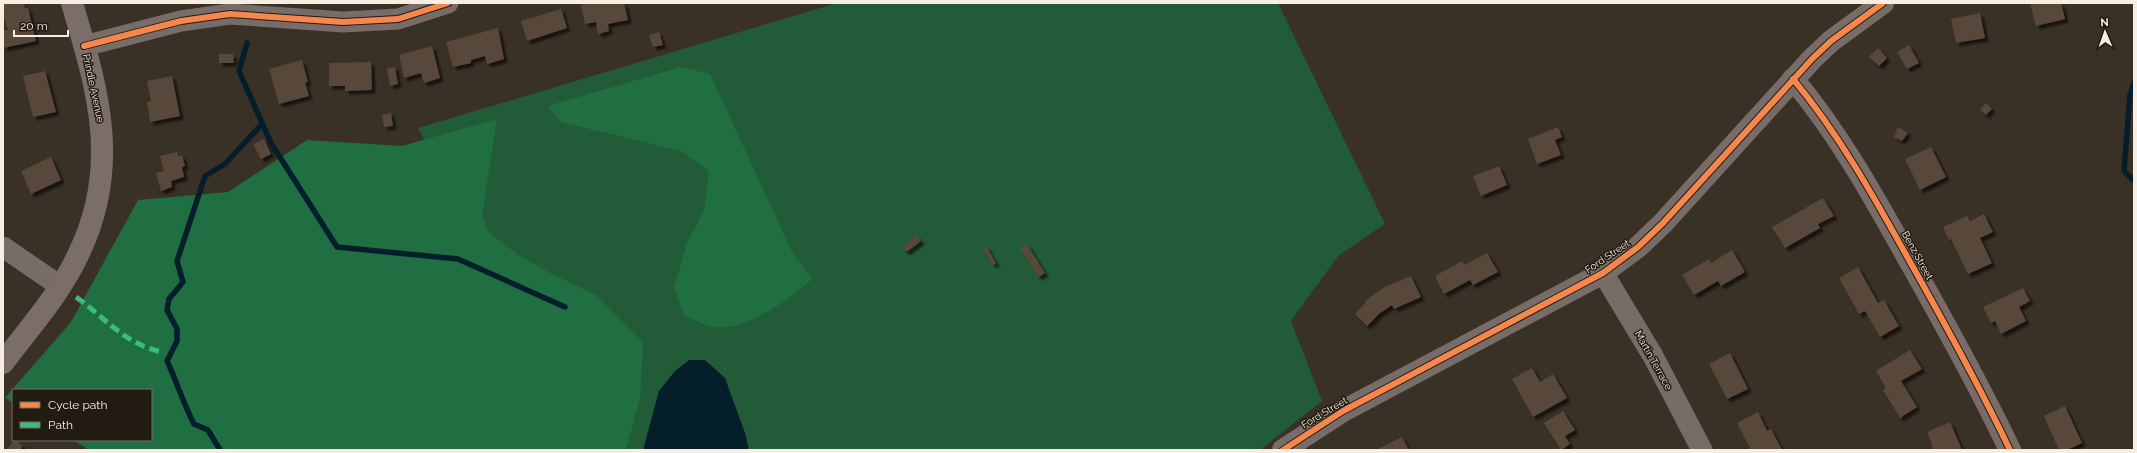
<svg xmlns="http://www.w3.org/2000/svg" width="2137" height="453" viewBox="0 0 2137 453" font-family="Raleway,sans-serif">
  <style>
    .green { fill: #225b38 }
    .forest { fill: #1f6f43 }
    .water { fill: #051e2b }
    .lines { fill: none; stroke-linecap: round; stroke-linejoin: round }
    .stream { stroke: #051e2b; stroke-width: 5.5 }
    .building { fill: #59463a; filter: url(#shadow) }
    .minor { stroke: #786c68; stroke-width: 21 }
    .tertiary { stroke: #786c68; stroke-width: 22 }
    .secondary { stroke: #7b6d69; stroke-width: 22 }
    .quiet { stroke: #3abd76; stroke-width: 5; stroke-dasharray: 10 5; stroke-linecap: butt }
    .cycleway-casing { stroke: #221b12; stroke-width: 8 }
    .cycleway { stroke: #f5874c; stroke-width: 6 }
    .labels { text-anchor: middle; stroke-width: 3; stroke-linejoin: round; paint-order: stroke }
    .street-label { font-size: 10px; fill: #f7ede1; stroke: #221b12 }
  </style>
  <defs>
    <filter id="shadow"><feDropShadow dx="3.5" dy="3.5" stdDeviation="1" flood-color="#0009"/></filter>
  </defs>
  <rect width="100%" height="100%" fill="#393126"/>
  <path class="green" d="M837,3H1278L1385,224L1338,256L1291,321L1322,401L1260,450H582L575,430L418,128Z"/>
  <g class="forest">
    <path d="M681,67L710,74L793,254L812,279C789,299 743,335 709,326C700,324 692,318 684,315L674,288L687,243L704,211L709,171L681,151L561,122L548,106Z"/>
    <path d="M497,119L482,215L488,232L517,254L552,274L596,295L643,342L640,398L626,450H89L73,440H151V390H13V403L5,398L71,322L138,200L228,192L307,140L402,146Z"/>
  </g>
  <path class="water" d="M689,360H705L725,378L745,433L749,450H643L659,391L675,371Z"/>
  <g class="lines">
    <g class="stream">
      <path d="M247,43L239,71L271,143L337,247L458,259L565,307"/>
      <path d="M2134,83L2130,95L2124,171L2134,181"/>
      <path d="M220,450L208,430L194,424C183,403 177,382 167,361L177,341V329L167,310L169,299L183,282L177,261L205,176L225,164L262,124"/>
    </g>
  </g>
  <g class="building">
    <path d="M23,3L25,8H28L36,41L3,48V31L8,30L3,15V4Z"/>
    <path d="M591,3H624L628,20L608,24L609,31L598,34L596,22L585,24L581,5Z"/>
    <path d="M2030,3H2061L2065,19L2036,26Z"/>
    <path d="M561,9L567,28L527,41L521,21Z"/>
    <path d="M1980,13L1985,38L1956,43L1951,19Z"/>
    <path d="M498,28L504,59L487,64L485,56L471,60V63L453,67L446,42Z"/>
    <path d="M659,32L663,45L653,47L649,35Z"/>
    <path d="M1909,45L1919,63L1907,69L1897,52Z"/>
    <path d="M432,46L440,78L424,83L421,73L404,78L399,55Z"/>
    <path d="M1878,48L1887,58L1879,66L1869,57Z"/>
    <path d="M219,54H233L234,63H219Z"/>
    <path d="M302,60L308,82L305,83L309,96L279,104L269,69Z"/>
    <path d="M371,62L372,90L345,91V86H329V63Z"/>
    <path d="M395,67L398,84L390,86L387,68Z"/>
    <path d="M45,71L56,112L33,117L23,76Z"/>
    <path d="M172,76L180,116L150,122L147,102L151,101L147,81Z"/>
    <path d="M1986,103L1992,109L1986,115L1980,110Z"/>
    <path d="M391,113L393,126L384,127L382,115Z"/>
    <path d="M1558,127L1562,137L1555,140L1561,155L1537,164L1528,139Z"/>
    <path d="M1898,127L1908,133L1902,141L1894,137Z"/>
    <path d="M264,139L271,154L261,159L253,144Z"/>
    <path d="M1931,147L1946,177L1920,190L1905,159Z"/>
    <path d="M177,152L178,156L182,155L185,166L182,167L184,177L171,181L172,187L161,191L156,173L164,171L160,156Z"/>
    <path d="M51,157L61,180L31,194L21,171Z"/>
    <path d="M1499,166L1507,185L1481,196L1473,176Z"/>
    <path d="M1823,198L1834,216L1818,224L1820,228L1785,248L1772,227Z"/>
    <path d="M1984,214L1993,232L1980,238L1992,263L1968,274L1951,239L1949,240L1943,227L1967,216L1970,221Z"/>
    <path d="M916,235L921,241L908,251H905L902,247Z"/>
    <path d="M1027,244L1045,273L1038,277L1020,249Z"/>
    <path d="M986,246L996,263L993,265L982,248Z"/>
    <path d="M1732,250L1745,272L1721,286L1718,281L1694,295L1682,275L1709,259L1711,263Z"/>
    <path d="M1487,253L1498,272L1473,285L1470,280L1444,294L1435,276L1462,261L1464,265Z"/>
    <path d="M1858,267L1878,303L1884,300L1899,326L1880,337L1865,311L1859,314L1839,278Z"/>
    <path d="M1411,276L1421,297L1394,309L1392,305L1380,313L1367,326L1355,314L1366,302V300L1385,287Z"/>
    <path d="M2023,288L2030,301L2019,307L2026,321L2001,334L1995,321L1991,323L1983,307Z"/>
    <path d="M1910,350L1922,369L1901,381L1917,407L1900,418L1883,390L1886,388L1876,371Z"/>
    <path d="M1730,353L1748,389L1727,399L1709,364Z"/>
    <path d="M1532,368L1540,382L1553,374L1567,398L1533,417L1512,379Z"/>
    <path d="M2065,406L2082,443L2067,450H2059L2044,416Z"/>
    <path d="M1563,411L1575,430L1565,436L1570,444L1561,450L1544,423Z"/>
    <path d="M1758,412L1767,431L1771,429L1782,450H1751L1737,423Z"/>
    <path d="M1950,422L1962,450H1934L1927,432Z"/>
    <path d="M1402,437L1409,450H1376Z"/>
    <path d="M15,440L23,446L21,448L23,450L7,449Z"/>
  </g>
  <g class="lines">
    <g class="minor">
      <path d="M84,46L181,21L230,14L343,22L398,19L448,3"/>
      <path d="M3,247L60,286"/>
      <path d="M1603,273L1653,356L1702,450"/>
    </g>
    <g class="tertiary">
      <path d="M1793,79C1839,134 1874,197 1909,260C1944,322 1979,385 2010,450"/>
      <path d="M1283,450L1343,411L1603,273L1638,247L1663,223L1812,59L1831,41L1883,3"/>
    </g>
    <path class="secondary" d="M3,363C29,328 61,293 79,253C121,165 98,91 72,3"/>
    <path class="quiet" d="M76,297C107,319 123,343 162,352"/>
    <g class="cycleway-casing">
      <g id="cycleway">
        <path d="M84,46L181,21L230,14L343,22L398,19L448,3"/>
        <path d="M1793,79C1839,134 1874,197 1909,260C1944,322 1979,385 2010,450"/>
        <path d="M1283,450L1343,411L1603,273L1638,247L1663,223L1812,59L1831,41L1883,3"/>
      </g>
    </g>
    <use href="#cycleway" class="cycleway"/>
  </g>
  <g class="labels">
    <g class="street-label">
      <text transform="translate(94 88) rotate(78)" y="4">Prindle Avenue</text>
      <text transform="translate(1918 255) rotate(61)" y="4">Benz Street</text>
      <text transform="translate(1607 256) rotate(-34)" y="4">Ford Street</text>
      <text transform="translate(1654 360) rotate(61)" y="4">Martin Terrace</text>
      <text transform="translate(1324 412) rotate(-31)" y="4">Ford Street</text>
    </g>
  </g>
  <rect width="2137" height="453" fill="none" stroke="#f7ede1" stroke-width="8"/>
  <rect x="12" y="389" width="140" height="52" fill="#221b12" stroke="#776f65"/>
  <rect x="20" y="402" width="20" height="6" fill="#f5874c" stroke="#776f65"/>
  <text x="48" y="409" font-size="12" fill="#f7ede1">Cycle path</text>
  <rect x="20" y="422" width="20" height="6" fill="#3abd76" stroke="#776f65"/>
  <text x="48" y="429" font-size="12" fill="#f7ede1">Path</text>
  <g transform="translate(2105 32) rotate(358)" stroke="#221b12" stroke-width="3" paint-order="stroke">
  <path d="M0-3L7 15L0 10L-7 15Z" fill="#f7ede1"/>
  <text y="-6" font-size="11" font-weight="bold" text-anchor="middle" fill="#f7ede1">N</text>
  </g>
  <path d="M14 30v6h54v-6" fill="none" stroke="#f7ede1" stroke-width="2"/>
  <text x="20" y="30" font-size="12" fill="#f7ede1" stroke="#221b12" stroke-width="3" paint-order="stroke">20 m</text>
</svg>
